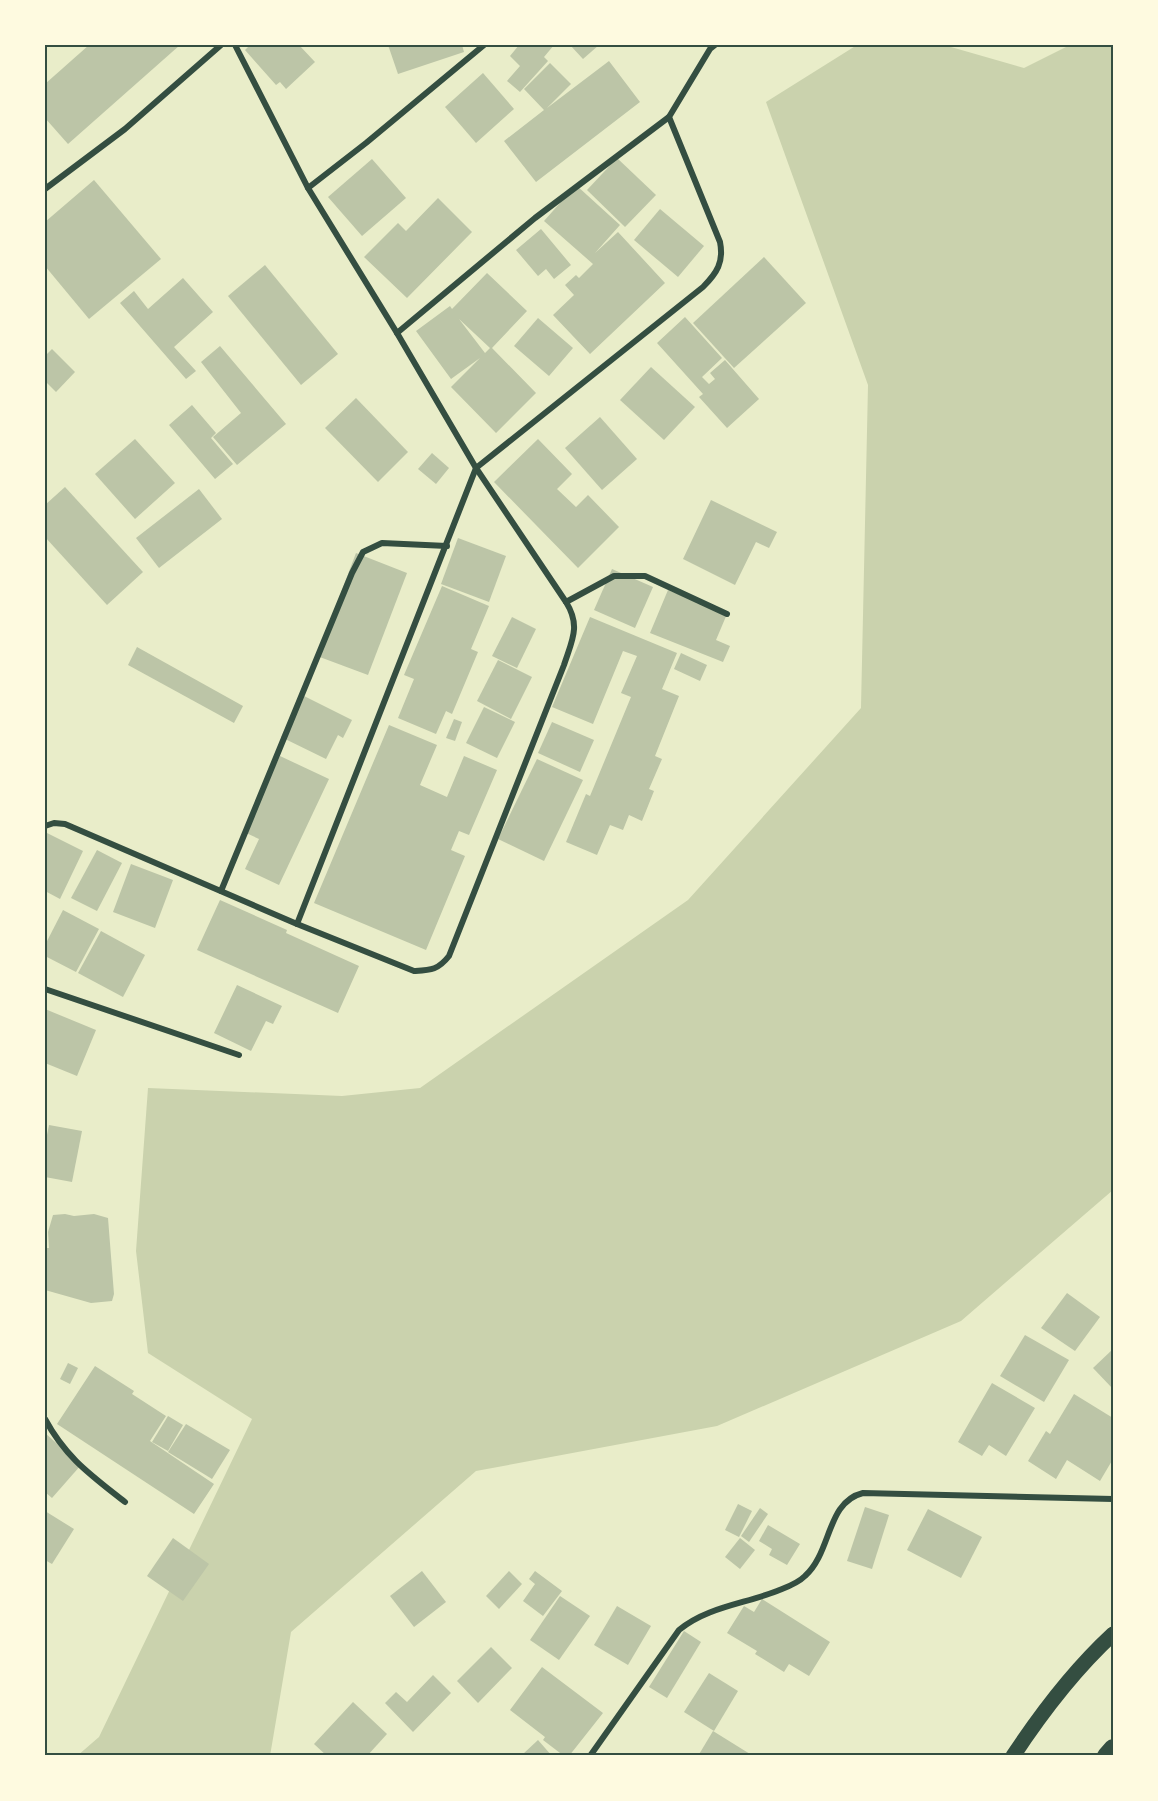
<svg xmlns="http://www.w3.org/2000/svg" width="1158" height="1801" viewBox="0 0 1158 1801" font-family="'Fira Sans',sans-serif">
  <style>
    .green { fill: #cad2ad }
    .building { fill: #bcc5a7; fill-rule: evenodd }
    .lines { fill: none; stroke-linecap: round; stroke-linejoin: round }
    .minor { stroke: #344e41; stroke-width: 6 }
    .primary { stroke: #344e41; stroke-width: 15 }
    .motorway { stroke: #344e41; stroke-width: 18 }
    .neatline { fill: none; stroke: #344e41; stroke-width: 2 }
  </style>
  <rect width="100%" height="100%" fill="#e9edc9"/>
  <path class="green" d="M857,45H944L1024,68L1070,45H1113V1190L961,1321L717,1426L476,1471L291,1632L270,1756H77L99,1737L252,1419L148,1353L136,1251L148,1088L342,1096L420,1088L688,900L861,708L868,385L766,102Z"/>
  <g class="building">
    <path d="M89,45H180L68,144L45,118V84Z"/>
    <path d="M250,45H299L315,62L286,89L280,82L276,85L245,50Z"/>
    <path d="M388,45H462L464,52L398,74Z"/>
    <path d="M519,45H554L544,57L548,61L520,92L507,81L520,66L510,56Z"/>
    <path d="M570,45H599L583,59Z"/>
    <path d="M609,61L640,102L536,182L504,141L544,110L524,89L550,63L571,84L547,108Z"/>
    <path d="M483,73L514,109L476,143L445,107Z"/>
    <path d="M617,158L656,195L625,227L587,190Z"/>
    <path d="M372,159L406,198L362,236L328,197Z"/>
    <path d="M94,180L161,259L89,319L45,266V222Z"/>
    <path d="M576,185L620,225L595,253L618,232L665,283L590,354L553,315L574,295L565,285L576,275L579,278L593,264L544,221Z"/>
    <path d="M438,198L472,232L407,298L364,257L398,223L406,231Z"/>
    <path d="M660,209L704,246L678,277L634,240Z"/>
    <path d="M541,229L571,265L554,279L546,269L538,276L516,250Z"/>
    <path d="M764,257L806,303L734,368L693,323Z"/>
    <path d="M265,265L338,354L301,385L228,296Z"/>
    <path d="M487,273L527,311L492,348L536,393L496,433L451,387L480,358L451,379L416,331L450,306L452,309ZM459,319L490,348L485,353Z"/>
    <path d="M183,278L213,312L174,347L196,371L186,379L120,303L134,291L148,309Z"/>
    <path d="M685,317L722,358L702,377L709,384L715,379L710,373L725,360L759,399L727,428L699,397L703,394L657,343Z"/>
    <path d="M538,318L573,348L549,376L514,346Z"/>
    <path d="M220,346L286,424L237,465L213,437L241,413L201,362Z"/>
    <path d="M52,349L75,372L56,392L45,381V356Z"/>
    <path d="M651,367L695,407L664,440L620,400Z"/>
    <path d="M356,398L408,452L378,482L325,428Z"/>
    <path d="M192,405L216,433L211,438L233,464L215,479L169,425Z"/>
    <path d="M600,417L637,459L602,490L565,448Z"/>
    <path d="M135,439L175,483L135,519L95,474Z"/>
    <path d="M538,439L572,474L557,489L576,507L588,495L619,527L578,568L494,482Z"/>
    <path d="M432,453L449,468L436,484L418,469Z"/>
    <path d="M65,487L143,572L107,605L45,537V505Z"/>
    <path d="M199,489L222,519L159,568L136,538Z"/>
    <path d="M711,500L777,532L769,548L756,542L735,585L683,559Z"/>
    <path d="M458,538L506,556L489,602L441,584Z"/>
    <path d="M356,553L407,573L368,675L317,656Z"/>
    <path d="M612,569L653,587L635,628L594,610Z"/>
    <path d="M442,586L489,606L471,649L478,652L452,714L446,711L436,734L398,718L414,679L404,675Z"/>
    <path d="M668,590L727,614L716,640L730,646L723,662L650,633Z"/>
    <path d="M512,617L536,629L517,668L492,656Z"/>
    <path d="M590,617L677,653L662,689L679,696L655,756L662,759L649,789L654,791L642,821L629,815L623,830L610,825L597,855L566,842L586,794L590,796L631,697L621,693L637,656L623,651L593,724L552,707Z"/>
    <path d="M137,647L243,706L234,723L128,665Z"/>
    <path d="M681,653L707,665L700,681L674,669Z"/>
    <path d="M498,660L532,677L511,719L477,701Z"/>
    <path d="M302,695L352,720L343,738L338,735L326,759L281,737Z"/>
    <path d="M484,707L515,722L497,758L466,743Z"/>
    <path d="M454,719L462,722L455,741L446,738Z"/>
    <path d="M552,722L594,740L580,772L538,753Z"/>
    <path d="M389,725L437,745L420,785L447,797L464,756L497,770L469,835L459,831L451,850L465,856L426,950L314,903Z"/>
    <path d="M280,756L329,779L279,885L245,869L259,839L244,832Z"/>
    <path d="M537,759L583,780L544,861L498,839Z"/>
    <path d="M45,832L83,851L60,899L45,891Z"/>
    <path d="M97,850L122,863L97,911L71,898Z"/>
    <path d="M131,864L173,880L155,928L113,912Z"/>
    <path d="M220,900L287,930L286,933L359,966L338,1013L197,950Z"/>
    <path d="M63,910L99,929L76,972L45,956V945Z"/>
    <path d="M101,931L145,955L123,997L78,973Z"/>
    <path d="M237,985L282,1006L273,1024L266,1021L251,1051L214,1033Z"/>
    <path d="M45,1009L96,1030L77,1076L45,1063Z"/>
    <path d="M49,1125L82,1131L72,1182L45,1177V1145Z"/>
    <path d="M65,1214L74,1216L94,1214L108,1218L114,1294L112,1301L91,1303L45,1290V1248H49L48,1232L53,1215Z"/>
    <path d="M1067,1293L1100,1317L1075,1351L1041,1328Z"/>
    <path d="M1025,1335L1069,1360L1044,1402L1000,1376Z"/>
    <path d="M1113,1349V1389L1093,1368Z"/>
    <path d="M68,1363L78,1368L70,1384L60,1379Z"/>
    <path d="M95,1366L134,1391L132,1394L166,1416L150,1441L147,1439L214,1484L194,1514L57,1424Z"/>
    <path d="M992,1383L1035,1408L1006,1456L989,1445L982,1456L958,1442Z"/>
    <path d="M1074,1394L1113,1418V1459L1100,1481L1067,1460L1056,1479L1028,1461L1046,1431L1050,1434Z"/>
    <path d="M168,1416L183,1425L168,1451L152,1442Z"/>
    <path d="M186,1424L230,1450L212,1479L168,1452Z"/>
    <path d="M45,1433L81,1465L52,1498L45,1492Z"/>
    <path d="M738,1504L752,1511L739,1537L725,1530Z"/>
    <path d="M865,1507L889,1515L872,1569L847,1561Z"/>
    <path d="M760,1508L768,1514L749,1542L741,1536Z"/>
    <path d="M928,1509L982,1537L961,1578L907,1550Z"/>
    <path d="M45,1511L74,1529L52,1564L45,1560Z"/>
    <path d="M768,1525L800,1544L787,1565L769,1555L772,1549L759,1541Z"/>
    <path d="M173,1538L209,1564L183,1601L147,1576Z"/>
    <path d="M740,1538L755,1550L740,1569L725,1557Z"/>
    <path d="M422,1571L446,1602L414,1627L390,1596Z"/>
    <path d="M509,1571L522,1584L499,1609L486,1596Z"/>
    <path d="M535,1571L562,1591L543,1616L523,1601L535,1584L529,1579Z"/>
    <path d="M560,1596L590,1616L559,1660L530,1640Z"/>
    <path d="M762,1599L830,1642L809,1676L789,1664L784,1672L755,1654L757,1651L727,1633L744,1606L754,1612Z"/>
    <path d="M617,1606L651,1626L628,1665L594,1645Z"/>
    <path d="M684,1631L701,1642L667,1698L649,1687Z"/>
    <path d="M491,1647L512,1668L478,1703L457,1681Z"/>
    <path d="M542,1667L603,1713L569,1756H564L543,1740L545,1737L510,1710Z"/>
    <path d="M709,1673L738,1691L714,1731L684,1712Z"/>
    <path d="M433,1675L451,1693L413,1732L385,1703L396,1692L407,1702Z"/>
    <path d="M353,1702L387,1734L367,1756H327L314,1744Z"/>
    <path d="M713,1731L750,1754L748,1756H698Z"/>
    <path d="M538,1740L552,1756H525L523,1754Z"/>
  </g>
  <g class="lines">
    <g class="minor">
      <path d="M308,188L366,143L484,45"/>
      <path d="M45,189L125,129L221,45"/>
      <path d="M397,333L535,218L669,117"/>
      <path d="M566,602L614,576H645L727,614"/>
      <path d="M45,826L54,823L65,824L297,924L414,971C431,970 438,970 449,956L564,665C572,640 581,626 566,602L476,468L397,333L308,188L235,45"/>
      <path d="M221,891L352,573L363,552L382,543L447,546"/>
      <path d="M297,924L476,468L703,287C717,273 724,262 720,242L669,117L710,49L715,45"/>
      <path d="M45,989L239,1055"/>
      <path d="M45,1419C66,1458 91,1475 125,1502"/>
      <path d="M590,1756L679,1630C707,1607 744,1604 777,1591C787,1587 797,1584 805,1576C832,1552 826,1502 863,1493L1113,1499"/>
    </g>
    <path class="primary" d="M1013,1756C1042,1712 1074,1670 1113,1634"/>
    <path class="motorway" d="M1106,1756L1113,1748"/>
  </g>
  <rect width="1158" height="1801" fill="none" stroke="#fefae0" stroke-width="93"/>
  <rect x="46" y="46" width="1066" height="1708" class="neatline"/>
</svg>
